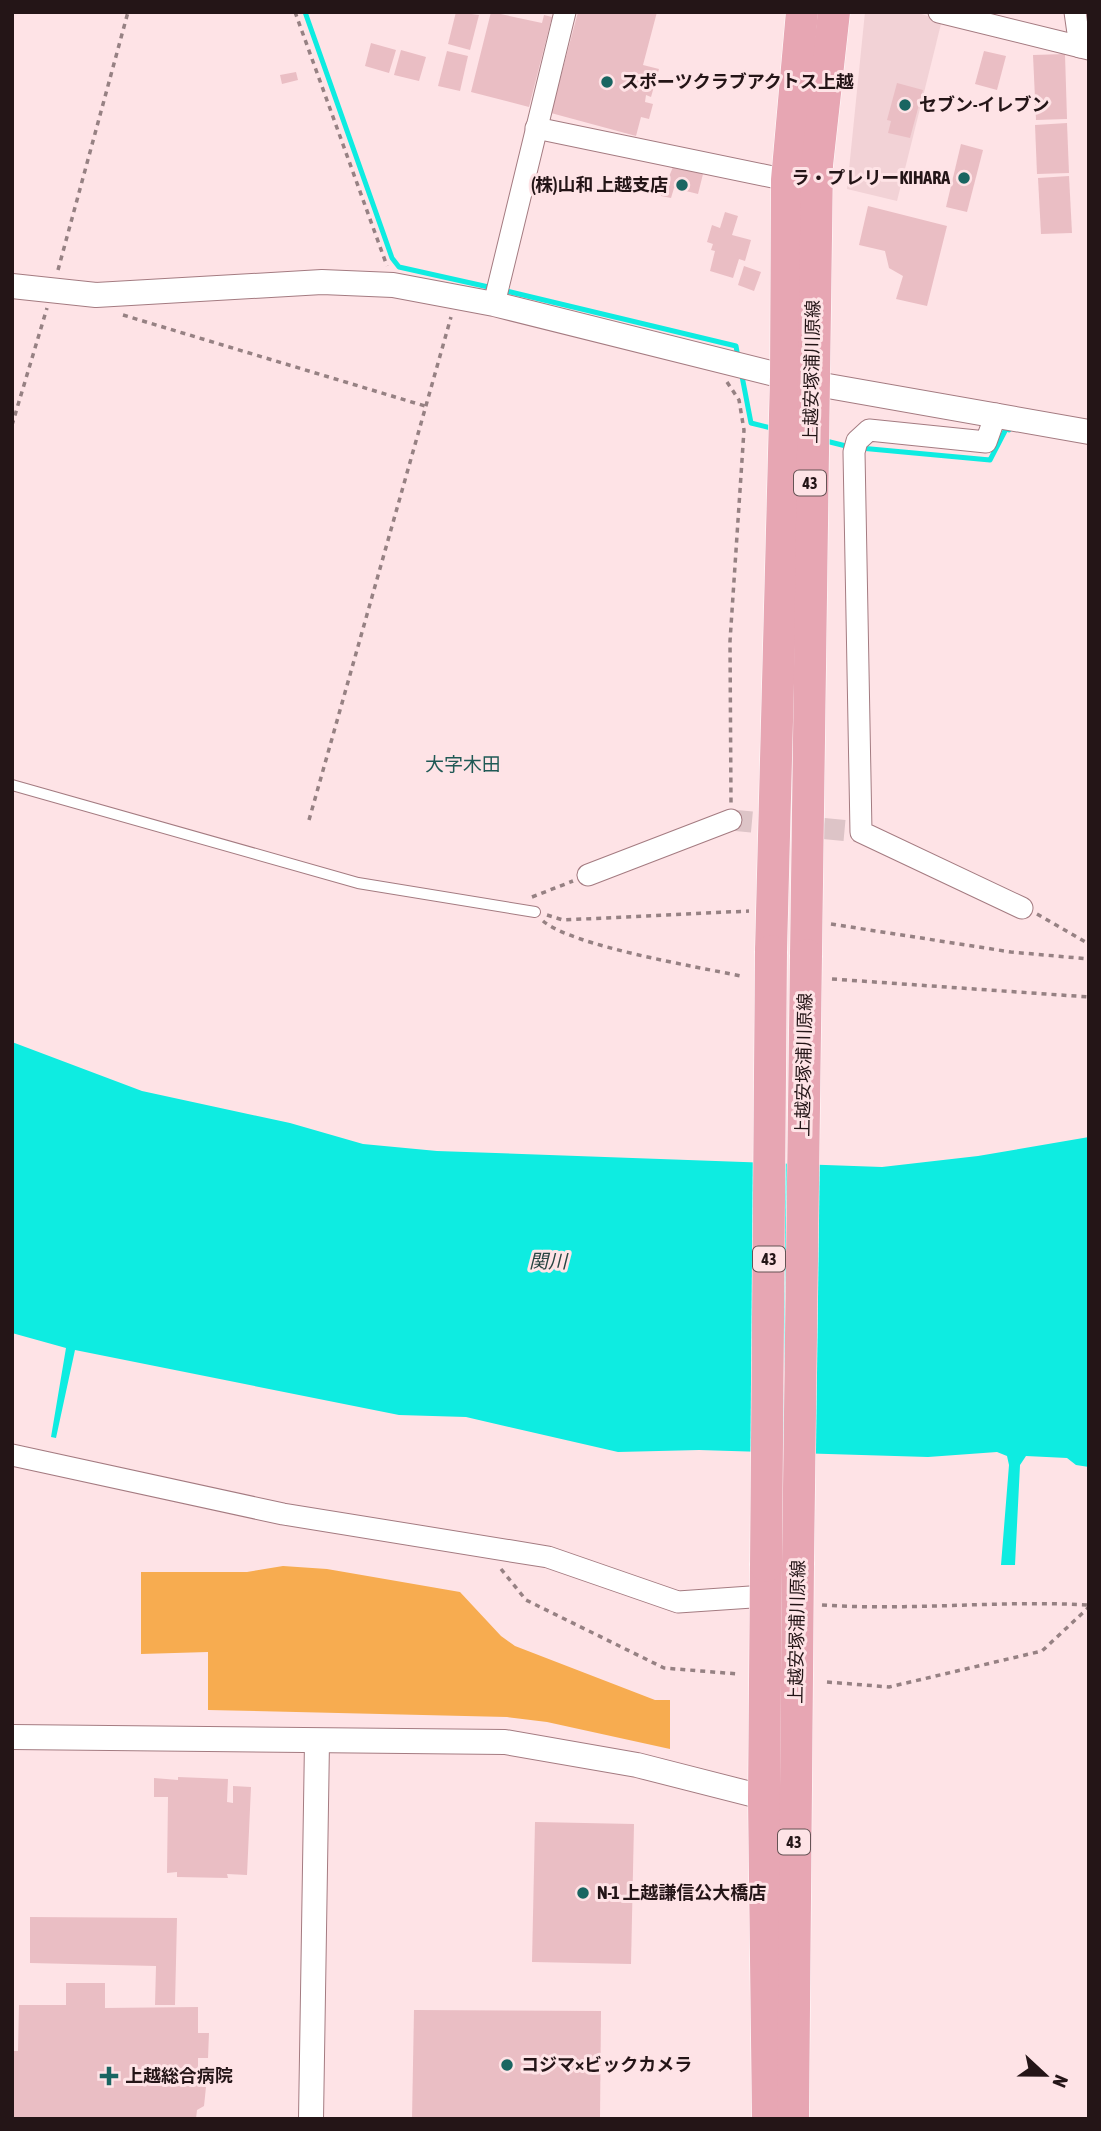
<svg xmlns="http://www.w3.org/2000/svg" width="1101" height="2131" viewBox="0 0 1101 2131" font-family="'Asap Condensed','Noto Sans JP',sans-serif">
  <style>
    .built { fill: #f2d2d6 }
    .green { fill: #f7ac50 }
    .water { fill: #0eece1 }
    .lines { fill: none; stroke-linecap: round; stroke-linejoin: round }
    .stream { stroke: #0eece1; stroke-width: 5 }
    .building { fill: #eabec4 }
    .minor-tunnel { stroke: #ddc4c7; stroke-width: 21; stroke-dasharray: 21 10; stroke-linecap: butt }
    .service-casing { stroke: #a47b81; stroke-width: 12 }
    .minor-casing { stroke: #a47b81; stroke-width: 23 }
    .tertiary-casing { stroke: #a47b81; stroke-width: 26 }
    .primary-casing { stroke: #fff; stroke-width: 33 }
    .path { stroke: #968183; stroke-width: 3.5; stroke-dasharray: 5 5; stroke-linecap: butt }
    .service { stroke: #fff; stroke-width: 10 }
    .minor { stroke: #fff; stroke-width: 21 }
    .tertiary { stroke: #fff; stroke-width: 24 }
    .primary { stroke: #e7a6b3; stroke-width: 32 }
    .primary-bridge-casing { stroke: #fff; stroke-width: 33; stroke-linecap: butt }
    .primary-bridge { stroke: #e7a6b3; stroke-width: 32 }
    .poi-dot { fill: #196561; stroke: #fee3e6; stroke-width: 2.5 }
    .labels { text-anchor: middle; stroke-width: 6; stroke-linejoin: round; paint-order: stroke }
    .shield { fill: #fee3e6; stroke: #655355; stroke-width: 2 }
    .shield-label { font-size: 16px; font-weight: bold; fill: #241517 }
    .poi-label { font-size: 18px; font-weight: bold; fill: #241517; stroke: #fee3e6; text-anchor: start }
    .street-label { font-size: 18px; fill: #241517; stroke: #fee3e6 }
    .neighbourhood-label { font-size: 19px; fill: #1f5955; stroke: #fee3e6 }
    .water-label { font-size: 19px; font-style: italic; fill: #284542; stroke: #fee3e6 }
  </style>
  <rect width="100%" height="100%" fill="#fee3e6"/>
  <path class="built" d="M865,12H914L942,20L897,201L847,189Z"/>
  <path class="green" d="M283,1566L327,1569L460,1592L501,1636L515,1646L655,1700H670V1749L547,1722L507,1717L208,1710V1652L141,1654V1572H247Z"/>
  <path class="water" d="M12,1042L142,1091L290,1123L363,1144L437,1151L882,1167L978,1156L1089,1137V1467L1076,1465L1067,1458L1026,1456L1020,1465L1015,1565H1001L1009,1465L1007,1456L997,1452L928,1457L699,1450L618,1452L466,1417L399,1415L75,1350L56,1438L51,1437L66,1348L12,1333Z"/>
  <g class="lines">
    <g class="stream">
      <path d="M305,12L392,258L399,267L493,288"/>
      <path d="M502,290L736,346L738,358"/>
      <path d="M741,371L751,423L775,429"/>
      <path d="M822,440L850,447"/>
      <path d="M860,448L990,460L1006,429L1009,430"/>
    </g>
  </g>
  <g class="building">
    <path d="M456,12L479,15L470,50L448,44Z"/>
    <path d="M491,12L542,23L544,15L552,17L529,107L471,92Z"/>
    <path d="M578,12H657L643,65L659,69L651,97L646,95L645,102L653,104L649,119L641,117L636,136L551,113Z"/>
    <path d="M371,43L396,50L389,73L365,66Z"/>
    <path d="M401,50L426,57L419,81L394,75Z"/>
    <path d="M447,51L468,56L460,91L438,86Z"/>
    <path d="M984,51L1006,56L997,90L975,84Z"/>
    <path d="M1065,54L1067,119L1036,120L1033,55Z"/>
    <path d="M296,72L298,80L282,84L280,75Z"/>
    <path d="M897,83L923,90L910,138L888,133L891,121L887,120Z"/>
    <path d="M1067,123L1069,173L1037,174L1035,125Z"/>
    <path d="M961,144L983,150L967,212L946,207Z"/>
    <path d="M673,167L703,174L698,194L674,188L671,198L661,196Z"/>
    <path d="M1069,176L1072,233L1041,234L1038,178Z"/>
    <path d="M868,206L947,226L927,306L896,299L903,276L889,268L885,251L859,245Z"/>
    <path d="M725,212L738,216L732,235L751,240L745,261L739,259L733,278L710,271L715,251L711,250L713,244L707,242L712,225L720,228Z"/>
    <path d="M744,266L761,272L754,291L738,285Z"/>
    <path d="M178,1777L228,1779L227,1802L233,1803V1786L251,1787L247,1875L227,1874L228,1878L177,1877V1872L167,1873L168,1797H154V1778L178,1780Z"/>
    <path d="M535,1822L634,1824L631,1964L532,1962Z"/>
    <path d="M30,1917L177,1918L175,2005H155L156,1966L30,1963Z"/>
    <path d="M66,1983H105V2008L198,2007V2033H209L208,2058H198V2086L206,2087L204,2106L197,2110L196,2119H12V2051H18L19,2005H66Z"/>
    <path d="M414,2010L601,2011L600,2119H412Z"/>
  </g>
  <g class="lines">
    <path class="minor-tunnel" d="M731,820L861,832"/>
    <g class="service-casing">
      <path id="service" d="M12,785L358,883L535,912"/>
    </g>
    <g class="minor-casing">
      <g id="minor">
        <path d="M939,12L1089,49"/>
        <path d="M1075,12L1080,47"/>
        <path d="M536,128L787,180"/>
        <path d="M494,304L565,12"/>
        <path d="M996,414L986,442L869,430L857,441L854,452L861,832L1022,908"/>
        <path d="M588,875L731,820"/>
        <path d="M12,1455L283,1514L548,1557L678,1602L766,1596"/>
      </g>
    </g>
    <g class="tertiary-casing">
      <g id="tertiary">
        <path d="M12,286L96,295L322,282L393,285L494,304L811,383L1089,432"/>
        <path d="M12,1737L505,1742L637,1765L778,1801"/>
        <path d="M311,2119L317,1742"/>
      </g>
    </g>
    <g class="primary-casing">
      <g id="primary">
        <path d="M771,951L786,377L787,180L802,12"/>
        <path d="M806,955L817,165L834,12"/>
        <path d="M766,1566L764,1799L768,2119"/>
        <path d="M793,2119L798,1565"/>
      </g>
    </g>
    <g class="path">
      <path d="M295,12L387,266"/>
      <path d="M58,270L128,12"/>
      <path d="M123,315L425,406"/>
      <path d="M727,382L739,400L744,430L730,641L731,804"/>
      <path d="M12,425L47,308"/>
      <path d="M309,820L451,317"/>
      <path d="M532,897L573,881"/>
      <path d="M1037,914L1089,944"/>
      <path d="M547,915L563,920L749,911"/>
      <path d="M543,921C572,946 698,967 741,976"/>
      <path d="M831,924L1011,952L1089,959"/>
      <path d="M832,979L1089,997"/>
      <path d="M501,1569L526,1600L664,1668L738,1674"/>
      <path d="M822,1605C911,1611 999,1600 1089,1605"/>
      <path d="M827,1682L889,1687L1042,1651L1089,1607"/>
    </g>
    <use href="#service" class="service"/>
    <use href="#minor" class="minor"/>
    <use href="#tertiary" class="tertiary"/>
    <use href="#primary" class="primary"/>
    <g class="primary-bridge-casing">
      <g id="primary-bridge">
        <path d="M798,1565L806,955"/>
        <path d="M766,1566L771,951"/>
      </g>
    </g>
    <use href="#primary-bridge" class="primary-bridge"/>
  </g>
  <g class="poi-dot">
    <circle cx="607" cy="82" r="7"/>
    <circle cx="905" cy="105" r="7"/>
    <circle cx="964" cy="178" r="7"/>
    <circle cx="682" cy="185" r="7"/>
    <circle cx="583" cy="1893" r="7"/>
    <circle cx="507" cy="2065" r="7"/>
    <path d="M105.5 2065.5h7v7h7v7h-7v7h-7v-7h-7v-7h7z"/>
  </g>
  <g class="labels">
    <g class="shield">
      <rect x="794" y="470.5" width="32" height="25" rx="5"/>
      <rect x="753" y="1246.5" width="32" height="25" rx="5"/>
      <rect x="778" y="1829.5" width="32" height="25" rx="5"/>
    </g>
    <g class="shield-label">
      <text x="810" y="489">43</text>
      <text x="769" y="1265">43</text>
      <text x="794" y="1848">43</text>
    </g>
    <g class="poi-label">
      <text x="621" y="88">スポーツクラブアクトス上越</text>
      <text x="919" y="111">セブン-イレブン</text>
      <text x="950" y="184" text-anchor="end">ラ・プレリーKIHARA</text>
      <text x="668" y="191" text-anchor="end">(株)山和 上越支店</text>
      <text x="597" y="1899">N-1 上越謙信公大橋店</text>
      <text x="521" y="2071">コジマ×ビックカメラ</text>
      <text x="125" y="2082">上越総合病院</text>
    </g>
    <g class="street-label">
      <text transform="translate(812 372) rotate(-89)" y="6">上越安塚浦川原線</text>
      <text transform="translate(804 1065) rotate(-89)" y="6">上越安塚浦川原線</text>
      <text transform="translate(797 1632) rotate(-89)" y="6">上越安塚浦川原線</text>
    </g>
    <g class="neighbourhood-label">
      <text x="463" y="771">大字木田</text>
    </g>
    <g class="water-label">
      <text x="548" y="1268">関川</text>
    </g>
  </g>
  <rect width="1101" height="2131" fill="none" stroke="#241517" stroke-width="28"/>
  <g transform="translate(1045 2075) rotate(112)" stroke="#fee3e6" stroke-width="5" paint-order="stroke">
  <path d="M0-5L12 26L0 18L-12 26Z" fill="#241517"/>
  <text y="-10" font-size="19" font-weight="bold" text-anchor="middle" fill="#241517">N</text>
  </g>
</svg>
